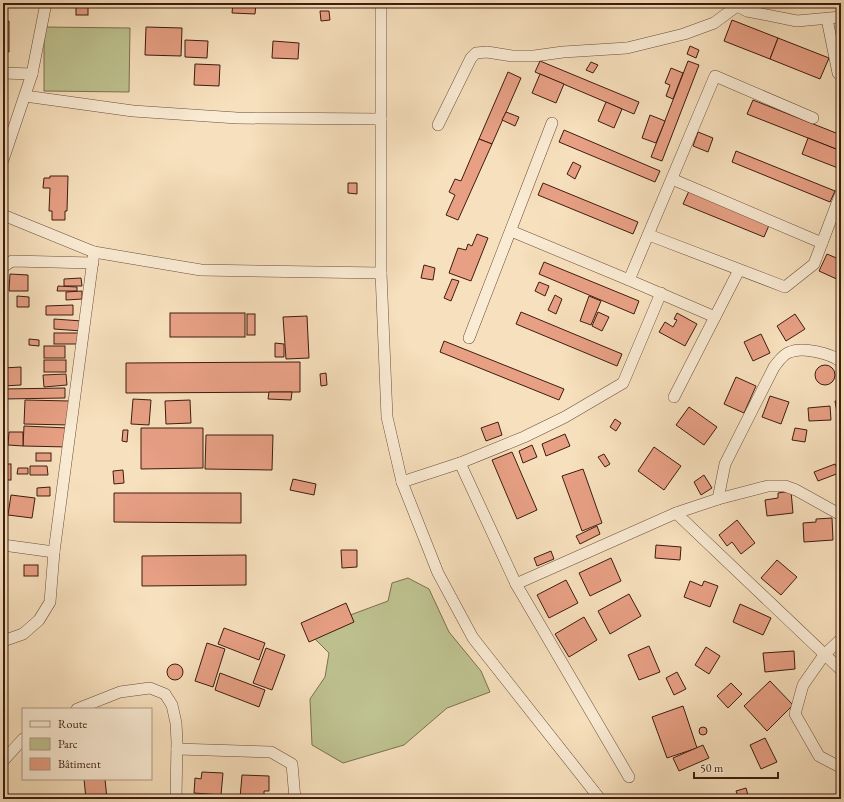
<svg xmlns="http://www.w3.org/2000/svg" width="844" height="802" viewBox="0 0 844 802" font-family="'EB Garamond',serif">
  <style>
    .green { fill: #bec290; stroke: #7e6f4f }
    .building { fill: #e8a085; stroke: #3e1c0e }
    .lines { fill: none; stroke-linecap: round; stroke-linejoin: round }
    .minor-casing { stroke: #6c4d3a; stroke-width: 12 }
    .minor { stroke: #faebd4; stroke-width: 11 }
  </style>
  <rect width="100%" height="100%" fill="#f7e0bd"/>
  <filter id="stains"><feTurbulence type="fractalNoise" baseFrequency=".005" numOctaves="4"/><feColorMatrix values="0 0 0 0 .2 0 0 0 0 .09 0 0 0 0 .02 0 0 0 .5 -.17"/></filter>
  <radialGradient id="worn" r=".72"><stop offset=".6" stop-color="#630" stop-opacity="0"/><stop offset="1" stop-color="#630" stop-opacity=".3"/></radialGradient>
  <g class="green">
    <path d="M44,27L130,28L129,92L44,91Z"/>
    <path d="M408,578L429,589L449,632L481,671L490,692L447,708L404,745L343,763L312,745L310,699L325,677L329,653L314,638L318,627L388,601L392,583Z"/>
  </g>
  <g class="building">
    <path d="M233,3H256L255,14L232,13Z"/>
    <rect x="76" y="5" width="12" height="10"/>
    <path d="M320,11H329L330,20L321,21Z"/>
    <path d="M732,20L778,38L770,59L724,41Z"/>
    <path d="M3,21H9V52L3,51Z"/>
    <path d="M146,27L182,28L181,56L145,55Z"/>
    <path d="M778,38L829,58L820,79L770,59Z"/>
    <path d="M185,40L208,41L207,58L185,57Z"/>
    <path d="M273,41L299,43L298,59L272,58Z"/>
    <path d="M690,46L699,50L696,58L687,54Z"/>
    <path d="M540,61L639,102L634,114L535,72Z"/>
    <path d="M688,61L699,65L662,161L651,157Z"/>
    <path d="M591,62L598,65L593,73L586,70Z"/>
    <path d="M195,64L220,65L219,86L194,85Z"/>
    <path d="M671,68L683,73L673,99L666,96L670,85L665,83Z"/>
    <path d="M508,72L521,78L492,144L479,139Z"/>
    <path d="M540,74L564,84L556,103L532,93Z"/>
    <path d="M753,100L841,135V151L747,114Z"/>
    <path d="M606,102L622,109L614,128L598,121Z"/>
    <path d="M506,112L519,117L515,126L502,120Z"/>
    <path d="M650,115L665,121L656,143L642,138Z"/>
    <path d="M564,130L660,171L655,182L559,142Z"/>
    <path d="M698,132L713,138L708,152L693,146Z"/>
    <path d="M808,138L841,151V160L838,168L802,154Z"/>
    <path d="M479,139L492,144L458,220L446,215L455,195L449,192L455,179L461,181Z"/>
    <path d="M736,151L835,191L830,202L732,162Z"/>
    <path d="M573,162L581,166L575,179L567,174Z"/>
    <path d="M50,176H68L67,211H65V220H52V211H49L50,188H43L44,178H50Z"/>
    <path d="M348,183H357V194L348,193Z"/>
    <path d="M543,183L638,222L633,234L538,195Z"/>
    <path d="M689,191L770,223L764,237L683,204Z"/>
    <path d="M477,234L488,238L471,281L449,273L458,248L466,250L468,244L472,246Z"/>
    <path d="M827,254L841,260V281L819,271Z"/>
    <path d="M544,262L639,301L634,314L539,274Z"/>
    <path d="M424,265L435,268L433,280L421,278Z"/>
    <path d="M10,274L28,275V291H9Z"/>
    <path d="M81,278L82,286H64V279Z"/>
    <path d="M452,279L459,281L451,301L444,298Z"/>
    <path d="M539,282L549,286L545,296L535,291Z"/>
    <path d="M58,286L77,287V291H57Z"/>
    <path d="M82,291V299L66,300V292Z"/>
    <path d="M555,295L562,299L556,314L548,310Z"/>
    <path d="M17,296L29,297V307H17Z"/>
    <path d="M589,296L601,301L591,325L580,321Z"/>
    <path d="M73,305V315H46V306Z"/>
    <path d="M521,312L622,354L617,366L516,324Z"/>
    <path d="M598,312L609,317L602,331L592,326Z"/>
    <rect x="170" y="313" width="75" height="24"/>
    <path d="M677,313L697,324L685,346L659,332L665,322L673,327L677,320L674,319Z"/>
    <rect x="247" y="314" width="8" height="21"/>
    <path d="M795,314L805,329L786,341L777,326Z"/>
    <path d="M307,316L309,358L286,359L283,317Z"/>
    <path d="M54,319L82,321V331L54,329Z"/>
    <rect x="54" y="333" width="25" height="11"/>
    <path d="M761,334L770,353L753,361L744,342Z"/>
    <path d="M29,339L39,340V346L29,345Z"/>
    <path d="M444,341L564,389L559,400L440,352Z"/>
    <path d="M275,343L284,344V357H275Z"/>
    <rect x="44" y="346" width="21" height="12"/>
    <rect x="44" y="360" width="22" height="12"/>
    <path d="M300,362V392L126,393V363Z"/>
    <circle cx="825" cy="375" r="10"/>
    <path d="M21,367V385L3,386V368Z"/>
    <path d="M326,373L327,385L321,386L320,374Z"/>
    <path d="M66,374L67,385L44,387L43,375Z"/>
    <path d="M736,377L756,386L744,413L724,404Z"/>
    <path d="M65,388V398L3,399V389Z"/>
    <path d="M269,392H292L291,400L268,399Z"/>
    <path d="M770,396L789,402L781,424L762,417Z"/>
    <path d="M133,399L151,400L149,425L131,424Z"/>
    <path d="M25,400L70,401V425L24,424Z"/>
    <path d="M190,400L191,423L166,424L165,401Z"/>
    <path d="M841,400V424L839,425L835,401Z"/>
    <path d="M830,406L831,420L809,421L808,408Z"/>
    <path d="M689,407L717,427L704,445L676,425Z"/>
    <path d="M615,419L621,423L616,431L610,427Z"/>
    <path d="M498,422L502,435L486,441L481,428Z"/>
    <path d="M24,426L68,428V447L23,446Z"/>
    <path d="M141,428H203V468L141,469Z"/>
    <path d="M795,428L807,430L805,442L792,440Z"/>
    <path d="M123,430H128L127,442L122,441Z"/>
    <path d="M9,432H23V446L8,445Z"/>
    <path d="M565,434L570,446L546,456L542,444Z"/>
    <path d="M206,435H273L272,470L205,469Z"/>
    <path d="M532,445L537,457L523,463L519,451Z"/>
    <path d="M654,447L681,466L664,490L638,471Z"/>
    <path d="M512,452L537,510L517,519L492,460Z"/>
    <rect x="36" y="453" width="15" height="8"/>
    <path d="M604,454L610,464L605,467L598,457Z"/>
    <rect x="3" y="464" width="8" height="16"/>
    <path d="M835,464L839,473L818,481L814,472Z"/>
    <path d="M30,466H47L48,475H30Z"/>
    <path d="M18,468H28V474H17Z"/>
    <path d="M583,469L602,523L582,531L562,476Z"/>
    <path d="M123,470L124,483L114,484L113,471Z"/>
    <path d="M704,475L712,488L701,495L694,482Z"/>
    <path d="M293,479L316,484L314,495L290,490Z"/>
    <path d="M50,487V496H37V488Z"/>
    <path d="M791,491L793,513L767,516L765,500L778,498V493Z"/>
    <path d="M114,493H241V523L114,522Z"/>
    <path d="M11,495L35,498L32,518L8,515Z"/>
    <path d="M832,518L833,540L804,542L803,523L816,522V519Z"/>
    <path d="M737,520L755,543L741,554L732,542L727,546L719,535Z"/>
    <path d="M597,526L600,534L580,544L576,536Z"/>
    <path d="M656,545L681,547L680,560L655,558Z"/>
    <path d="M341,550H357V567L342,568Z"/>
    <path d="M551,551L554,559L537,566L534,558Z"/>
    <path d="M246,555V585L142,586V556Z"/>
    <path d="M611,558L621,581L590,596L579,573Z"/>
    <path d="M777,560L797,577L781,595L761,578Z"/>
    <rect x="24" y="565" width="14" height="11"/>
    <path d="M566,580L578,603L549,618L537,595Z"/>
    <path d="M690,581L702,586L704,581L718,586L710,607L684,597Z"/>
    <path d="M629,594L641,616L610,634L598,611Z"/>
    <path d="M346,603L354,622L309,642L301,623Z"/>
    <path d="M740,604L771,618L763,635L733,622Z"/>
    <path d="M584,617L597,640L569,657L555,634Z"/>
    <path d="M224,628L265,643L259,660L218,644Z"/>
    <path d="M207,643L225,649L213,687L195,681Z"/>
    <path d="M649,646L660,672L639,680L628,655Z"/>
    <path d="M706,647L720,656L709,674L695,665Z"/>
    <path d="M266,648L285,655L272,690L253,683Z"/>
    <path d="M794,651L795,669L765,672L763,653Z"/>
    <circle cx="175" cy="672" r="8"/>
    <path d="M677,672L686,689L674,695L666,678Z"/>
    <path d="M220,673L265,690L259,707L215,690Z"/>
    <path d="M770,681L793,705L767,731L744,706Z"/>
    <path d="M731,683L742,694L728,708L717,696Z"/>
    <path d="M683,706L697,748L667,758L652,717Z"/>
    <circle cx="703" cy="731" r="4"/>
    <path d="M765,738L777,762L761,769L750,745Z"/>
    <path d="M703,745L709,758L679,771L673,758Z"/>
    <path d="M202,772L223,773L221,795L194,793L195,778L201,779Z"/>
    <path d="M242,775L269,776V791H264V799L240,798Z"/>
    <path d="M84,779H105L107,799H86Z"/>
    <path d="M746,788L749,799H739L736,791Z"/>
  </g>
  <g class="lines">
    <g class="minor-casing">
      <g id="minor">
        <path d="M381,3V273L387,417L402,482L438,573L473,638L600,799"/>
        <path d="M731,3L747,11L797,21L841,17"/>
        <path d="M827,19L838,73L841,76"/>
        <path d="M3,73L32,74"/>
        <path d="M25,96L133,111L237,118L381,119"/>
        <path d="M438,125L471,58L476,53L487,52L512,56H534L563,52L627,48L684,34L714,23L737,6"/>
        <path d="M3,160L32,74L46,3"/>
        <path d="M672,179L822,243"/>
        <path d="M3,215L94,252L201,270L381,273"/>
        <path d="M511,231L629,280L715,317"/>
        <path d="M649,235L785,287L814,264L841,193"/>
        <path d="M3,267L12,261L93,263"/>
        <path d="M629,280L715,76L813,118"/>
        <path d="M469,338L552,123"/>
        <path d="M674,397L739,270"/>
        <path d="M460,463L516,584L629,777"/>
        <path d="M402,482L460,463L524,437L565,417L623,383L661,293"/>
        <path d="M718,499L725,464L774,367C778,362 783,354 790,352C803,347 831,353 841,362"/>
        <path d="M676,513L841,670"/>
        <path d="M3,545L54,552"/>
        <path d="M516,584L676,513L718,499L768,486H785L796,490L841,515"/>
        <path d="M841,639L824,655L803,685L795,714L819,756L838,766L841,765"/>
        <path d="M3,641L23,634L39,620L50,602L54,552L94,252"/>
        <path d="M77,709L120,692L150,688L165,694L172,705L176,723L177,742L176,799"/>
        <path d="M177,749L271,752L292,764L295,799"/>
        <path d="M3,761L23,739"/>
        <path d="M3,796L5,799"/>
      </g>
    </g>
    <use href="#minor" class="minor"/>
  </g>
  <rect width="844" height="802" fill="none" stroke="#f7e0bd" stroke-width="16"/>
  <rect x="4" y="4" width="836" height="794" fill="none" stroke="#3e1c0e" stroke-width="2"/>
  <rect x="8" y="8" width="828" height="786" fill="none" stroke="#3e1c0e"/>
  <rect x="22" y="708" width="130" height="72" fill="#faebd4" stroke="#af9885"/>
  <rect x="30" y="721" width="20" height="6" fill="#faebd4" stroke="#af9885"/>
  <text x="58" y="728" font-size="12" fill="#3e1c0e">Route</text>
  <rect x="30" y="738" width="20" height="12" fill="#bec290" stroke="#af9885"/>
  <text x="58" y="748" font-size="12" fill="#3e1c0e">Parc</text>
  <rect x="30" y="758" width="20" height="12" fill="#e8a085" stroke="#af9885"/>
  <text x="58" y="768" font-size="12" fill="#3e1c0e">Bâtiment</text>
  <path d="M694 772v6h84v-6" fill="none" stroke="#3e1c0e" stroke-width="2"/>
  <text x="700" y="772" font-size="12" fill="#3e1c0e" stroke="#faebd4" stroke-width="3" paint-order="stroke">50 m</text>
  <rect width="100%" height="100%" filter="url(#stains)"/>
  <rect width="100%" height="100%" fill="url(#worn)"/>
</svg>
